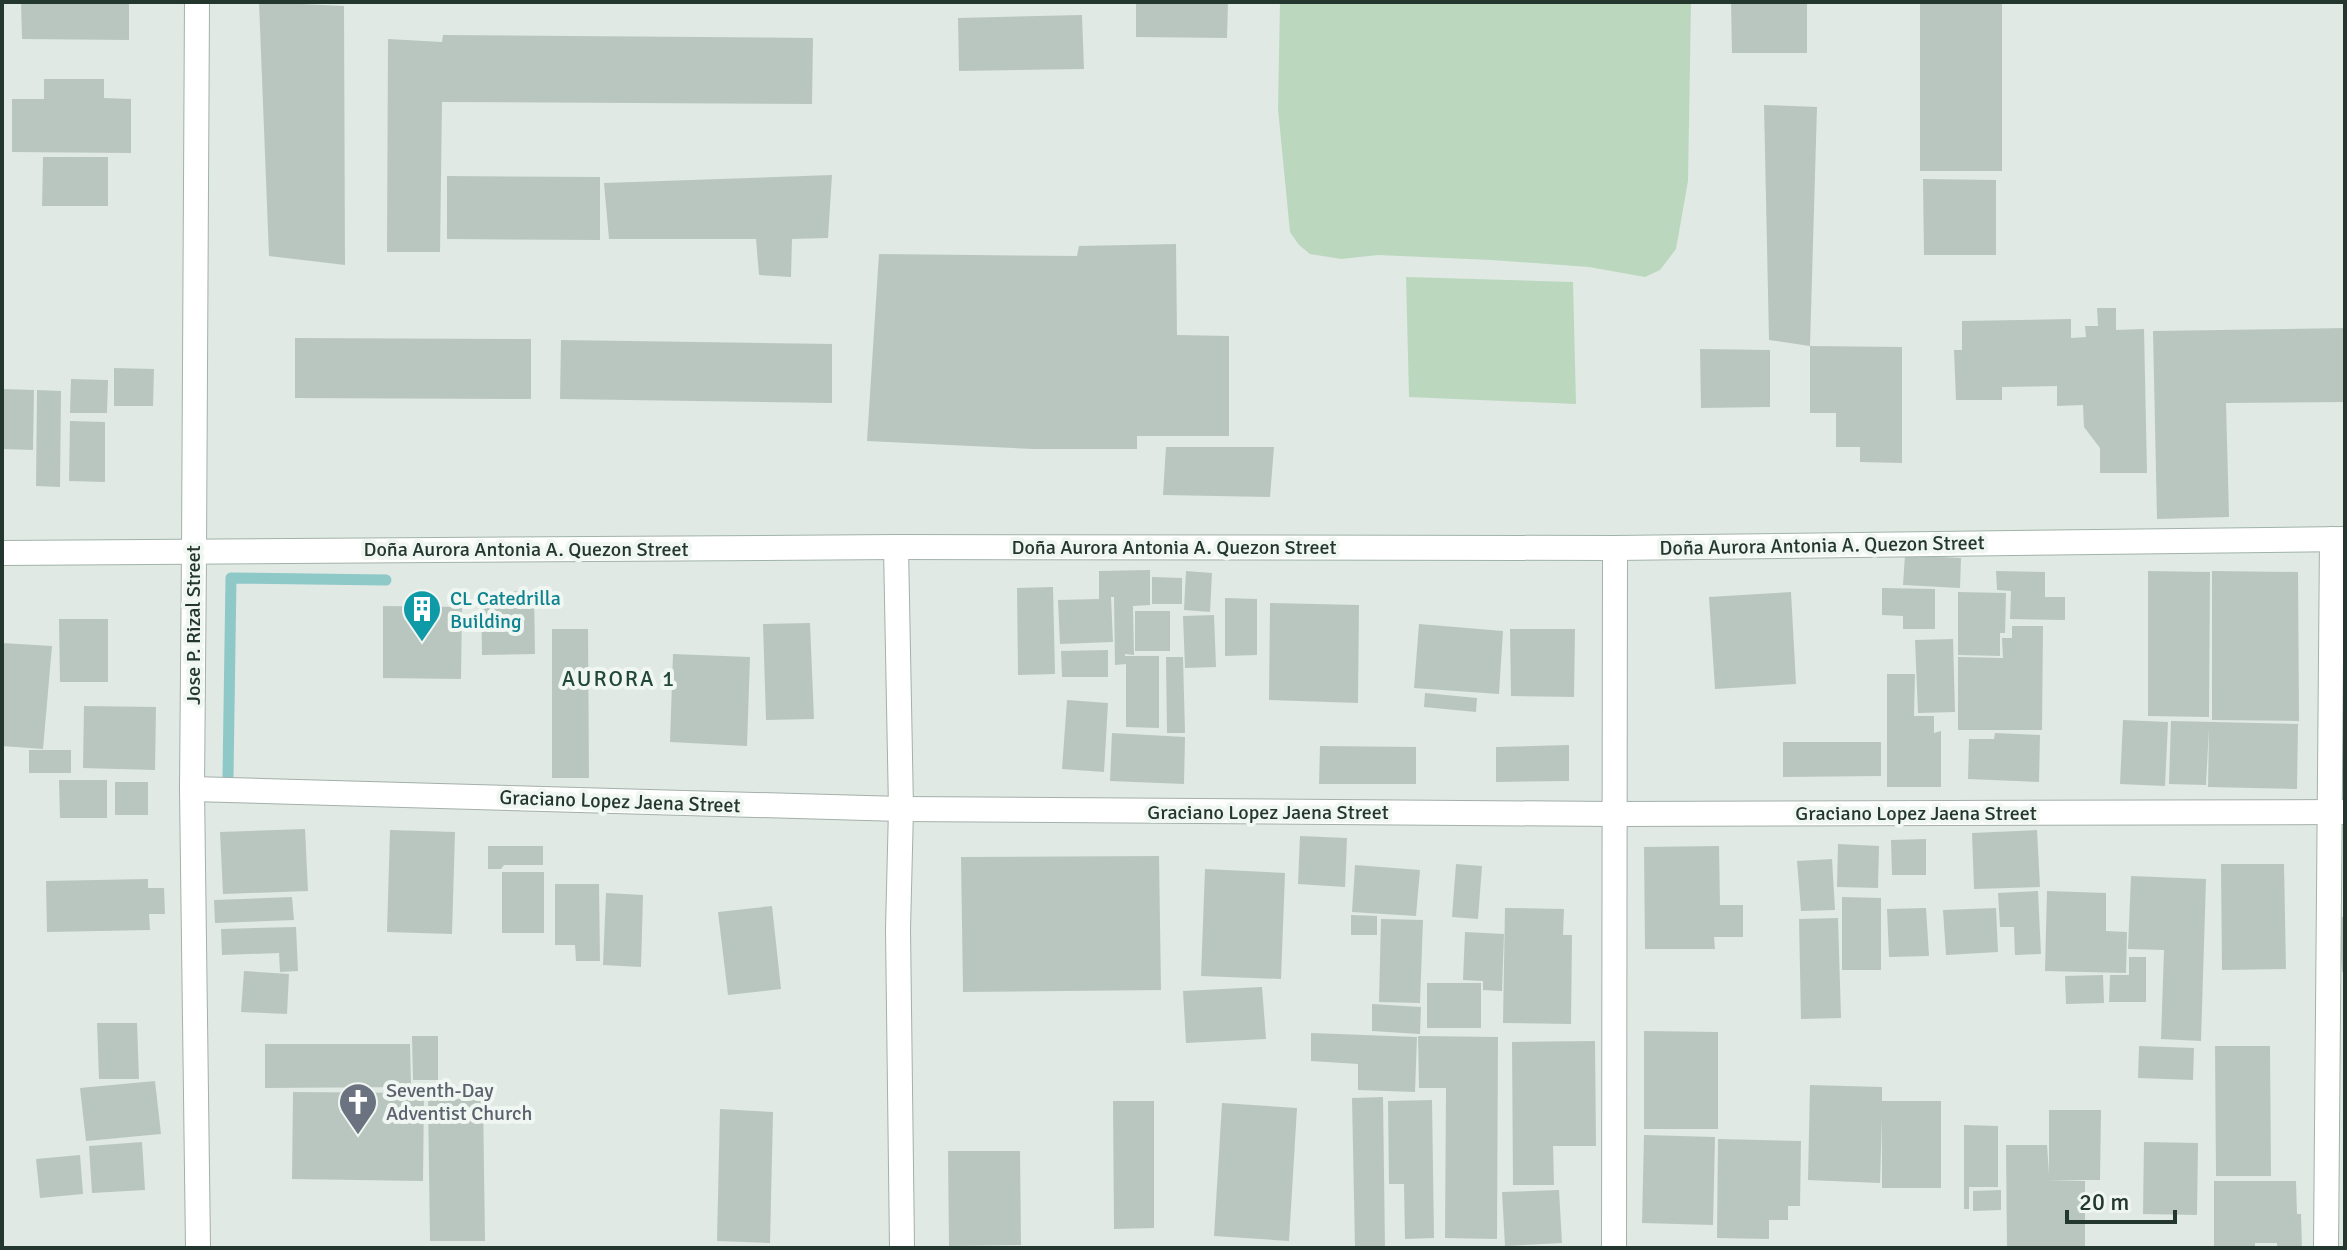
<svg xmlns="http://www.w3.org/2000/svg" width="2347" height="1250" viewBox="0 0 2347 1250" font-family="Signika,sans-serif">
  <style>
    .green { fill: #bbd8be }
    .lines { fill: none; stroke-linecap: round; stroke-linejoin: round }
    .stream { stroke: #8ec8c7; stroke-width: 11 }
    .building { fill: #b9c6bf }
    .street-casing { stroke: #a4b0aa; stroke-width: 26 }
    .secondary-casing { stroke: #a1b3a9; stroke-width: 26 }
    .street { stroke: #fff; stroke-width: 24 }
    .secondary { stroke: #fff; stroke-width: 24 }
    .labels { text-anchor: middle; stroke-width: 8; stroke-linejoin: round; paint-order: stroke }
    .street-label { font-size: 20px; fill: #23372e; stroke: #f0f6f2 }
    .culture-label { font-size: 20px; fill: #0d838f; stroke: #f0f6f2; text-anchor: start }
    .worship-label { font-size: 20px; fill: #5b616d; stroke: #f0f6f2; text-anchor: start }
    .neighbourhood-label { font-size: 22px; letter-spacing: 2px; fill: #214737; stroke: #f0f6f2 }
  </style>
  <rect width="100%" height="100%" fill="#e0e9e4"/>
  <g class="green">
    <path d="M1280,2H1691L1688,181L1676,249L1660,270L1645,277L1589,267L1491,260L1378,255L1341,259L1310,254L1299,245L1290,232L1278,109Z"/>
    <path d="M1406,277L1573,282L1576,404L1409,397Z"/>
  </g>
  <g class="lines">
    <path class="stream" d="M228,776L231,578L386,580"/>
  </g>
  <g class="building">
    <path d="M21,2H129V40L22,39Z"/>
    <path d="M259,2L344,6L345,265L269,256Z"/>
    <path d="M1136,2H1228L1227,38L1136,37Z"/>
    <path d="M1731,2H1807V53H1732Z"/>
    <rect x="1920" y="2" width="82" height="169"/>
    <path d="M1082,15L1084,69L959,71L958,18Z"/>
    <path d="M443,35L813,38L812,104L442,102L440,252H387L388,39L442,42Z"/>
    <path d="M44,79H104V98L131,99V153L12,152V99H44Z"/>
    <path d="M1764,105L1817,107L1810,346L1769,340Z"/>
    <path d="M43,157H108V206H42Z"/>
    <path d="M832,175L828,238L792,239L791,277L759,275L756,239H609L604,183Z"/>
    <path d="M447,176L600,177V240L447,239Z"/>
    <path d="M1923,179L1996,180V255H1924Z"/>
    <path d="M1176,244L1177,335L1229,336V436H1137V449H1034L867,441L879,254L1077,256L1079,246Z"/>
    <path d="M2097,308H2116V330L2144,329L2147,473H2100V448L2084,427L2083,405L2057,406V386L2002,387V400H1956L1954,350H1962V321L2071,319V338L2086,337L2085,326H2098Z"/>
    <path d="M2345,328V402L2226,403L2229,517L2157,519L2153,331Z"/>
    <path d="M295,338L531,339V399L295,398Z"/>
    <path d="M561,340L832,344V403L560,399Z"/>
    <path d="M1810,346L1902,347V463L1860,462V447H1836V413H1810Z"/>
    <path d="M1700,349L1770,350V407L1701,408Z"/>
    <path d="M114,368L154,369L153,406H114Z"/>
    <path d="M71,379L108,380L107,413H70Z"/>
    <path d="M2,389L34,390L33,450L2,449Z"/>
    <path d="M37,390L61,391L60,487L36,486Z"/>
    <path d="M70,421L105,422V482L69,481Z"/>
    <path d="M1166,447H1274L1270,497L1163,495Z"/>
    <path d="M1905,555L1961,558L1960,588L1903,585Z"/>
    <path d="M1150,570V605L1133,606L1134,655L1125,654V656H1159V728L1126,727V664L1115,665L1114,597H1111L1113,642L1060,644L1058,600L1099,599V571Z"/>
    <path d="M1186,571L1212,573L1210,612L1184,610Z"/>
    <path d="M1996,571L2045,572V597H2065V620L2010,619L2011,591L1997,590Z"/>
    <path d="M2148,571L2210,572L2209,717L2148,716Z"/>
    <path d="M2212,571L2298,572L2299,721L2212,720Z"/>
    <path d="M2345,572V728H2338L2341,577Z"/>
    <path d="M1152,577L1182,578V604H1152Z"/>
    <path d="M1053,587L1055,674L1018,675L1017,588Z"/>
    <path d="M1882,588L1935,589V629H1903V616L1882,615Z"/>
    <path d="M534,591L535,654L482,655L481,592Z"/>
    <path d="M1791,592L1796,684L1715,689L1709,597Z"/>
    <path d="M1958,592L2006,593L2005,633H2000V656L1958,655Z"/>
    <path d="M1225,598L1257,599V655L1225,656Z"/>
    <path d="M1270,603L1359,605L1358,703L1269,700Z"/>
    <path d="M383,606L462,607L461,679L383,678Z"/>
    <rect x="1135" y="611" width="35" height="40"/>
    <path d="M1214,615L1216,667L1185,668L1183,616Z"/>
    <path d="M59,619H108V682H60Z"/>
    <path d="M810,623L814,719L766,720L763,624Z"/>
    <path d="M1419,624L1503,631L1499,694L1414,688Z"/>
    <path d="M2012,626H2043L2042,730H1958V657L2003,658L2002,638H2012Z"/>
    <path d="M552,629H588L589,778H552Z"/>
    <path d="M1510,629H1575L1574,697L1511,696Z"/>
    <path d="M1953,639L1955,712L1918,713L1915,640Z"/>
    <path d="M2,643L52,646L43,749L2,746Z"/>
    <path d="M1108,650V677H1062L1061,651Z"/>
    <path d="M673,654L750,657L747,746L670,742Z"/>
    <path d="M1166,657H1183L1185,733H1167Z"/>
    <path d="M1887,674H1915L1914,716H1934V733L1941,731V787H1887Z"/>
    <path d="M1425,693L1477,698L1476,712L1424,707Z"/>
    <path d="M1067,700L1108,703L1104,772L1062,769Z"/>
    <path d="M84,706L156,707L155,770L83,768Z"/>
    <path d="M2123,720L2168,722L2165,786L2120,784Z"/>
    <path d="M2171,721L2298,724L2297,789L2208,787L2209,728L2206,785L2169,784Z"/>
    <path d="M1112,733L1185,737L1184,784L1110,781Z"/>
    <path d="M1995,733L2040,735L2039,782L1968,779L1969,739H1994Z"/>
    <path d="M1783,742H1881V776L1783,777Z"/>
    <path d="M1569,745V781L1496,782V747Z"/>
    <path d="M1320,746L1416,747V784H1319Z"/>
    <rect x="29" y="750" width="42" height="23"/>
    <path d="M59,780H107V818H60Z"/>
    <rect x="115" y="782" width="33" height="33"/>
    <path d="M305,829L308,891L223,894L220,832Z"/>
    <path d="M390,830L455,832L452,934L387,932Z"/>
    <path d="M2037,830L2040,887L1974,889L1972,833Z"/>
    <path d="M1300,836L1347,838L1345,887L1298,884Z"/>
    <path d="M1926,839V875H1892L1891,840Z"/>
    <path d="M1838,844L1879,846L1878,888L1837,887Z"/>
    <path d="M488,846H543V865H504L501,869H488Z"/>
    <path d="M1719,846L1720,905H1743V937H1714L1715,949H1645L1644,847Z"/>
    <path d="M1159,856L1161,990L963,992L961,857Z"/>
    <path d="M1832,859L1835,910L1801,911L1797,861Z"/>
    <path d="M1456,864L1482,866L1478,919L1452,917Z"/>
    <path d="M2221,864H2284L2286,969L2222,970Z"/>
    <path d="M1355,865L1420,870L1416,916L1352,912Z"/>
    <path d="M1205,869L1285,873L1281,979L1201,976Z"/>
    <rect x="502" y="872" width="42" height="61"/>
    <path d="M2131,876L2206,879L2201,1041L2161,1039L2164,950L2128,949Z"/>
    <path d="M148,879V888H164L165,914H149L150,930L47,932L46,881Z"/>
    <path d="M555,884H599L600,961H576L575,945H555Z"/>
    <path d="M2038,891L2041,954L2015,955L2014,927H2000L1998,893Z"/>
    <path d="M2047,891L2106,893V931L2127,932L2126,973L2045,971Z"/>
    <path d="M606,893L643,895L641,967L603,965Z"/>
    <path d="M292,897L294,920L215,923L214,900Z"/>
    <path d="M1842,897L1881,898V970H1842Z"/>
    <path d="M772,906L781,989L728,995L718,912Z"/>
    <path d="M1505,908L1564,909L1563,935H1572L1571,1024L1503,1023Z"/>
    <path d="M1926,908L1929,956L1889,957L1887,909Z"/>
    <path d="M1996,908L1998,952L1946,955L1943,910Z"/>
    <path d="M1351,915L1377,916V935H1351Z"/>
    <path d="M2339,917H2345V972H2342Z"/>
    <path d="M1838,918L1841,1018L1801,1019L1799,919Z"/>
    <path d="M1381,919L1423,920L1420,1003L1379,1002Z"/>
    <path d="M296,927L298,971L280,972L279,953L222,955L221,929Z"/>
    <path d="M1465,932L1504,934L1502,991L1483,990V981L1463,980Z"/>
    <path d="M2129,957H2146V1002H2109L2110,975H2129Z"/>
    <path d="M244,971L289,974L287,1014L241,1012Z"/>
    <path d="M2103,975L2104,1003L2066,1004L2065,976Z"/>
    <rect x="1427" y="983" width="54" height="45"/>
    <path d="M1262,987L1266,1039L1186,1043L1183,991Z"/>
    <path d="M1372,1004L1421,1007L1420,1034L1372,1031Z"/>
    <path d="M97,1023H137L139,1079H99Z"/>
    <path d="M1644,1031L1718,1032V1129H1644Z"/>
    <path d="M1311,1033L1417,1037L1415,1092L1358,1090V1064L1311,1061Z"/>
    <path d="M412,1036H438V1080H413Z"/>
    <path d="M1418,1036L1498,1037L1497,1239L1445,1238L1446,1088H1419Z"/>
    <path d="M1595,1041L1596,1146H1553L1554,1185H1513L1512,1042Z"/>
    <path d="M265,1044H410L411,1087L265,1088Z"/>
    <path d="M2139,1046L2194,1048L2193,1080L2138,1078Z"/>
    <path d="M2215,1046H2270L2271,1176H2216Z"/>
    <path d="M155,1081L161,1134L86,1141L80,1088Z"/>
    <path d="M1810,1085L1882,1087V1101H1941V1188H1882V1118L1880,1183L1808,1180Z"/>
    <path d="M293,1092L424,1093L423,1181L292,1179Z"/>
    <path d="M1383,1097L1385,1248H1355L1352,1098Z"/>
    <path d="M428,1099H483L485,1241H430Z"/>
    <path d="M1432,1100L1434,1238L1405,1239L1404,1184H1389L1388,1101Z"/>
    <path d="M1113,1101H1154V1228L1114,1229Z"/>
    <path d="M1222,1103L1297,1108L1289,1241L1214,1236Z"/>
    <path d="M720,1109L773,1112L770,1243L717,1241Z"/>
    <path d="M2049,1110H2101L2100,1180H2048L2085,1181V1248H2007L2006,1145H2047L2049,1174Z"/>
    <path d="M1964,1125L1998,1126V1187H1969V1209H1964Z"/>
    <path d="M1644,1135L1715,1137L1713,1225L1642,1223Z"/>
    <path d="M1718,1139L1801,1141L1800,1206H1788V1220H1769V1239L1717,1238Z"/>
    <path d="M142,1142L145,1190L92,1193L89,1146Z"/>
    <path d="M2144,1142L2198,1143L2197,1215L2143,1214Z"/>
    <path d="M948,1151H1020L1021,1245L949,1246Z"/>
    <path d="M80,1155L83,1194L40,1198L36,1159Z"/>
    <path d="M2214,1181H2296L2297,1214H2301L2302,1248H2277V1243H2255V1248H2214Z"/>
    <path d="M1559,1190L1562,1243L1505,1246L1502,1192Z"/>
    <path d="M2001,1190V1210L1973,1211V1191Z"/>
  </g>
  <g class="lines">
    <g class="street-casing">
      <g id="street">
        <path d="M896,547L901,809L898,929L902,1248"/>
        <path d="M194,552L192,789L198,1248"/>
        <path d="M192,789L901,809L1614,814L2345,812"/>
        <path d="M1614,1248L1615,548"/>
      </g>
    </g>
    <g class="secondary-casing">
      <g id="secondary">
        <path d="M194,552L197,2"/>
        <path d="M2,553L896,547L1615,548L2345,539"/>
        <path d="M2326,1248L2332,539"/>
      </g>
    </g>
    <use href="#street" class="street"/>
    <use href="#secondary" class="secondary"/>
  </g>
  <defs>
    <g id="building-pin" transform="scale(2)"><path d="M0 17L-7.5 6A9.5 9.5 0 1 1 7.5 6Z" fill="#0f9aa8" stroke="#f0f6f2"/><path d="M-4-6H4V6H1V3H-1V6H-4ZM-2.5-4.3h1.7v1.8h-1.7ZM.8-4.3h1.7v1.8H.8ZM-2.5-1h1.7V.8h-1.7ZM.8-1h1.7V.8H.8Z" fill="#fff"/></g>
    <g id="church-pin" transform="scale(2)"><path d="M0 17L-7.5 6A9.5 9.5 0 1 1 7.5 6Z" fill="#6b7280" stroke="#f0f6f2"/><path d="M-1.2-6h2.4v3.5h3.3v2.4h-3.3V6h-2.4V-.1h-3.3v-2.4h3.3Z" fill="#fff"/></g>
  </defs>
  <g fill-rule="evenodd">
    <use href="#building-pin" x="422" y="609"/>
    <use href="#church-pin" x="358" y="1102"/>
  </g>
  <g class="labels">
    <g class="street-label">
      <text transform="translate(1822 545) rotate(-1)" y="7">Doña Aurora Antonia A. Quezon Street</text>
      <text x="1174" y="554">Doña Aurora Antonia A. Quezon Street</text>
      <text x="526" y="556">Doña Aurora Antonia A. Quezon Street</text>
      <text transform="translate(193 625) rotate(-90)" y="7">Jose P. Rizal Street</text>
      <text transform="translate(620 801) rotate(2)" y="7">Graciano Lopez Jaena Street</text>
      <text x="1268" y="819">Graciano Lopez Jaena Street</text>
      <text x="1916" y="820">Graciano Lopez Jaena Street</text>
    </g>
    <g class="culture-label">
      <text x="450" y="605">CL Catedrilla<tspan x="450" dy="23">Building</tspan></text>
    </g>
    <g class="worship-label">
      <text x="386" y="1097">Seventh-Day<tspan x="386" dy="23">Adventist Church</tspan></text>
    </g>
    <g class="neighbourhood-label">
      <text x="619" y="686">AURORA 1</text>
    </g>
  </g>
  <rect width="2347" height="1250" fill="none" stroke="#23372e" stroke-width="8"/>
  <path d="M2067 1210v12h108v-12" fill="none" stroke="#23372e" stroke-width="4"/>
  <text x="2079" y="1210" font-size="24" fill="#23372e" stroke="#f0f6f2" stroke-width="6" paint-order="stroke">20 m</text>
</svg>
